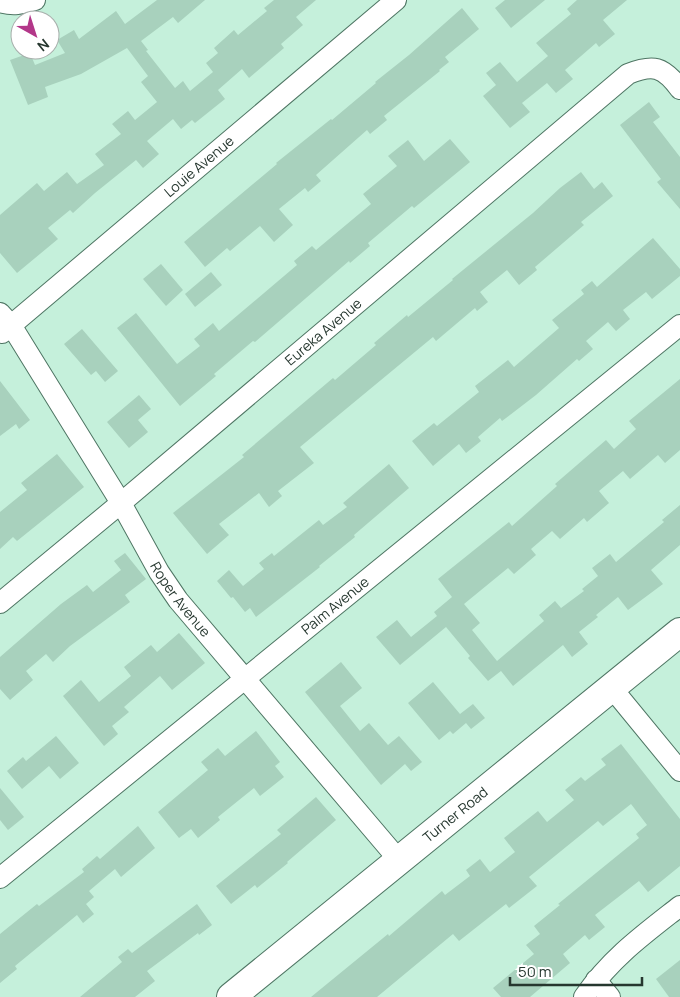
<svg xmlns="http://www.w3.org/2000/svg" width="680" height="997" viewBox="0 0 680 997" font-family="Manrope,sans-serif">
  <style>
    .building { fill: #a8d1bd }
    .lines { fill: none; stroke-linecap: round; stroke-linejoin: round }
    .street-casing { stroke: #4e7563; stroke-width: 22 }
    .secondary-casing { stroke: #4e7563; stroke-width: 30 }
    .street { stroke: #fff; stroke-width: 20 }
    .secondary { stroke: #fff; stroke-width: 28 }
    .labels { text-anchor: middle; stroke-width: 4.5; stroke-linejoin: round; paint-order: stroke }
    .street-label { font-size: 14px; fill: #26372f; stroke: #fff }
  </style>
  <rect width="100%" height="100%" fill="#c5f0db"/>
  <g class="building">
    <path d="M157,0H205L178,23L173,17L141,41L148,50L146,51L175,88L183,81L190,91L213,72L206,63L218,53L214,48L234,30L238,35L267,11L264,8L274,0H316L296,17L303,25L281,44L284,48L249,78L242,69L218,90L225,99L195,123L192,120L181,129L173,119L147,141L159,154L143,168L136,160L95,193L73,213L70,210L48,228L58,239L17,273L0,253V215L37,183L44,191L67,172L77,184L104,165L95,154L121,134L112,124L128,111L135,120L157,102L141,82L148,76L127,48L81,74L45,87L48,97L28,105L10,60L30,53L35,65L65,53L57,40L74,30L79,39L116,11L125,24Z"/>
    <path d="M505,0H545L511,28L495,8Z"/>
    <path d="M577,0H627L603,20L615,34L599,47L596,43L565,70L573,79L556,93L547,83L522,103L530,112L510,128L483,96L496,85L486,73L500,62L517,82L548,56L536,43L571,14L567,9Z"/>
    <path d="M462,8L479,29L445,57L449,62L439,70L440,71L384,116L387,120L370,134L367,130L316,175L321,181L308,192L305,188L279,209L293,225L274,242L260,226L230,251L227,248L205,267L184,242L277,164L276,163L331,119L332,120L376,83L375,82L409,55Z"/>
    <path d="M649,102L660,117L653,122L680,157V209L657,182L661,179L620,125Z"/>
    <path d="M450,139L470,162L414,208L412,206L368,243L370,246L350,263L349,261L255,342L253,341L214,374L216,376L180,406L117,328L136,313L177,364L200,346L194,339L213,323L219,331L297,265L294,261L312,246L316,250L371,204L363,194L397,166L388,156L408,140L424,161Z"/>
    <path d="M581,172L594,189L602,182L613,196L581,222L584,225L535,267L537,270L519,285L507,270L480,292L488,302L477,311L475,308L436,341L433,337L300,447L314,463L278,491L282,496L269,507L259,493L219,524L229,535L207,554L173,513L244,457L242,455L333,378L335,380L376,345L374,343L407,315L408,317L453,280L452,279L533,213L560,188Z"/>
    <path d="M653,238L680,269V276L652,299L646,292L623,310L630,319L616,331L608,322L586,341L593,349L579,361L577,359L536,395L502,421L500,418L478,437L481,441L466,453L459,444L433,466L412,441L434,423L437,426L479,392L475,386L508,360L514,367L559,328L552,320L584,294L581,290L592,281L597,287Z"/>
    <path d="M161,264L183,290L166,306L143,279Z"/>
    <path d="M211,272L222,285L195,307L185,294Z"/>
    <path d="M82,329L118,371L105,382L96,371L91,375L64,344Z"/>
    <path d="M680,379V450L665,463L658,455L630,479L623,471L599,491L609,503L587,522L584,518L560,539L552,531L531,549L536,555L514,574L508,568L464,604L480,623L472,630L497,661L544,621L539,615L555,601L561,608L584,591L582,589L598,576L592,568L610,554L616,562L664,522L662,520L680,505V545L651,570L663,584L628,610L618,597L596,615L598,617L579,632L588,644L572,657L563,645L513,686L501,671L488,681L468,658L470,656L446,627L400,665L376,637L397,620L411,637L437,616L434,612L452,597L438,579L509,522L512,526L557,486L555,484L606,440L614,449L636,429L629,421Z"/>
    <path d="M0,381L30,420L19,429L16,424L0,436Z"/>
    <path d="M139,395L151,409L138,420L148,432L129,448L107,422Z"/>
    <path d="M57,454L84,487L17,541L13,537L0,549V512L27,490L21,483Z"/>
    <path d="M389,464L409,488L354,535L355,537L319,566L320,567L256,617L250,608L245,612L233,597L231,598L217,581L229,570L243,586L264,569L259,563L272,553L274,556L319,520L323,525L347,507L343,503Z"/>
    <path d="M125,553L146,579L125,595L130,602L70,646L53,662L46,654L26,671L33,680L10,700L0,689V657L61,604L87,585L93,592L121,570L114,561Z"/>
    <path d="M179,633L205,663L172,690L160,676L124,707L129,712L112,726L118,734L104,746L63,696L81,680L99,702L131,676L124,667L151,645L157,652Z"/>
    <path d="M341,662L362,688L340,706L360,731L369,723L388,745L399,736L422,762L411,771L405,764L381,785L305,692Z"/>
    <path d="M433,682L460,714L473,704L485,718L471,729L466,723L453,734L450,731L439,740L408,703Z"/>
    <path d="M256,731L280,762L275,766L284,777L260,796L254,788L218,817L220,820L198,838L191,829L179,838L158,812L208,770L201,762L218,748L225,756Z"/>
    <path d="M56,736L79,763L60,779L49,766L22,789L7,771L23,757L26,761Z"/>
    <path d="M621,744L680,819V866L648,892L639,881L595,915L605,927L589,940L585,935L563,954L570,963L530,997H501L493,988L534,954L526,945L540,934L534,926L560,905L558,904L639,838L636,834L647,825L631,804L603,826L598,821L529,877L537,886L509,908L506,904L459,941L453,934L377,997H311L388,934L389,936L442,891L445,895L470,876L466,870L480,859L490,872L515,852L504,838L538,811L547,822L574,800L565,790L581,777L585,781L606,765L601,759Z"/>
    <path d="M0,788L24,817L8,830L0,820Z"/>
    <path d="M316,797L336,820L287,862L288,863L257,888L255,885L231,904L216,886L281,834L277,830Z"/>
    <path d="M138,826L155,848L121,877L115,869L89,891L94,897L86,904L94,914L83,923L77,915L15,966L17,969L0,983V934L37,904L39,906L84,872L82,869L97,856L100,859Z"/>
    <path d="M197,904L212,925L199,935L198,933L147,971L155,981L135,997H80L122,962L118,957L128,949L132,953Z"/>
    <path d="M680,960V997H669L656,979Z"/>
  </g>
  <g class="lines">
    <g class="street-casing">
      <g id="street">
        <path d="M0,2C13,6 22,4 35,0"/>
        <path id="s1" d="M0,313L11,325L121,503L159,572L178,600L398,859"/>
        <path id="s2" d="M2,333L396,0"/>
        <path id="s3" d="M0,603L121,503L628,74C653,64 663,66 680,89"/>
        <path d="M611,687L680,771"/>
        <path id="s4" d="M0,878L680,325"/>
        <path d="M596,980L610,997"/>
        <path d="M584,997C611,958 643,935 680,906"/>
      </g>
    </g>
    <g class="secondary-casing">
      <g id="secondary">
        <path id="s5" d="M231,997L680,632"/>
      </g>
    </g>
    <use href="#street" class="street"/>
    <use href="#secondary" class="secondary"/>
  </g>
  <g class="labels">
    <g class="street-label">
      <text dy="5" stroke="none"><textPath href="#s2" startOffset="258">Louie Avenue</textPath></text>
      <text dy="5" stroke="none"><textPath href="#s3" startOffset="422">Eureka Avenue</textPath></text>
      <text dy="5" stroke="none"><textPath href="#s1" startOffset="339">Roper Avenue</textPath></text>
      <text dy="5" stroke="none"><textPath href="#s4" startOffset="432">Palm Avenue</textPath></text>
      <text dy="5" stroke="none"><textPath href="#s5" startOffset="289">Turner Road</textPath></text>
    </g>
  </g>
  <g transform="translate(35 35) rotate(141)"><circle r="24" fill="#ffffff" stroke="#a8afac"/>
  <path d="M0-4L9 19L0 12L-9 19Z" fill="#b33789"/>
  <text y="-8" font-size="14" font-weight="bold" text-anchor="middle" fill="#26372f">N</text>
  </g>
  <path d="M510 977v8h132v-8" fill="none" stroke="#26372f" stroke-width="2.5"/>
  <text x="518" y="977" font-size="15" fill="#26372f" stroke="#ffffff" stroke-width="4" paint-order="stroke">50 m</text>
</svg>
